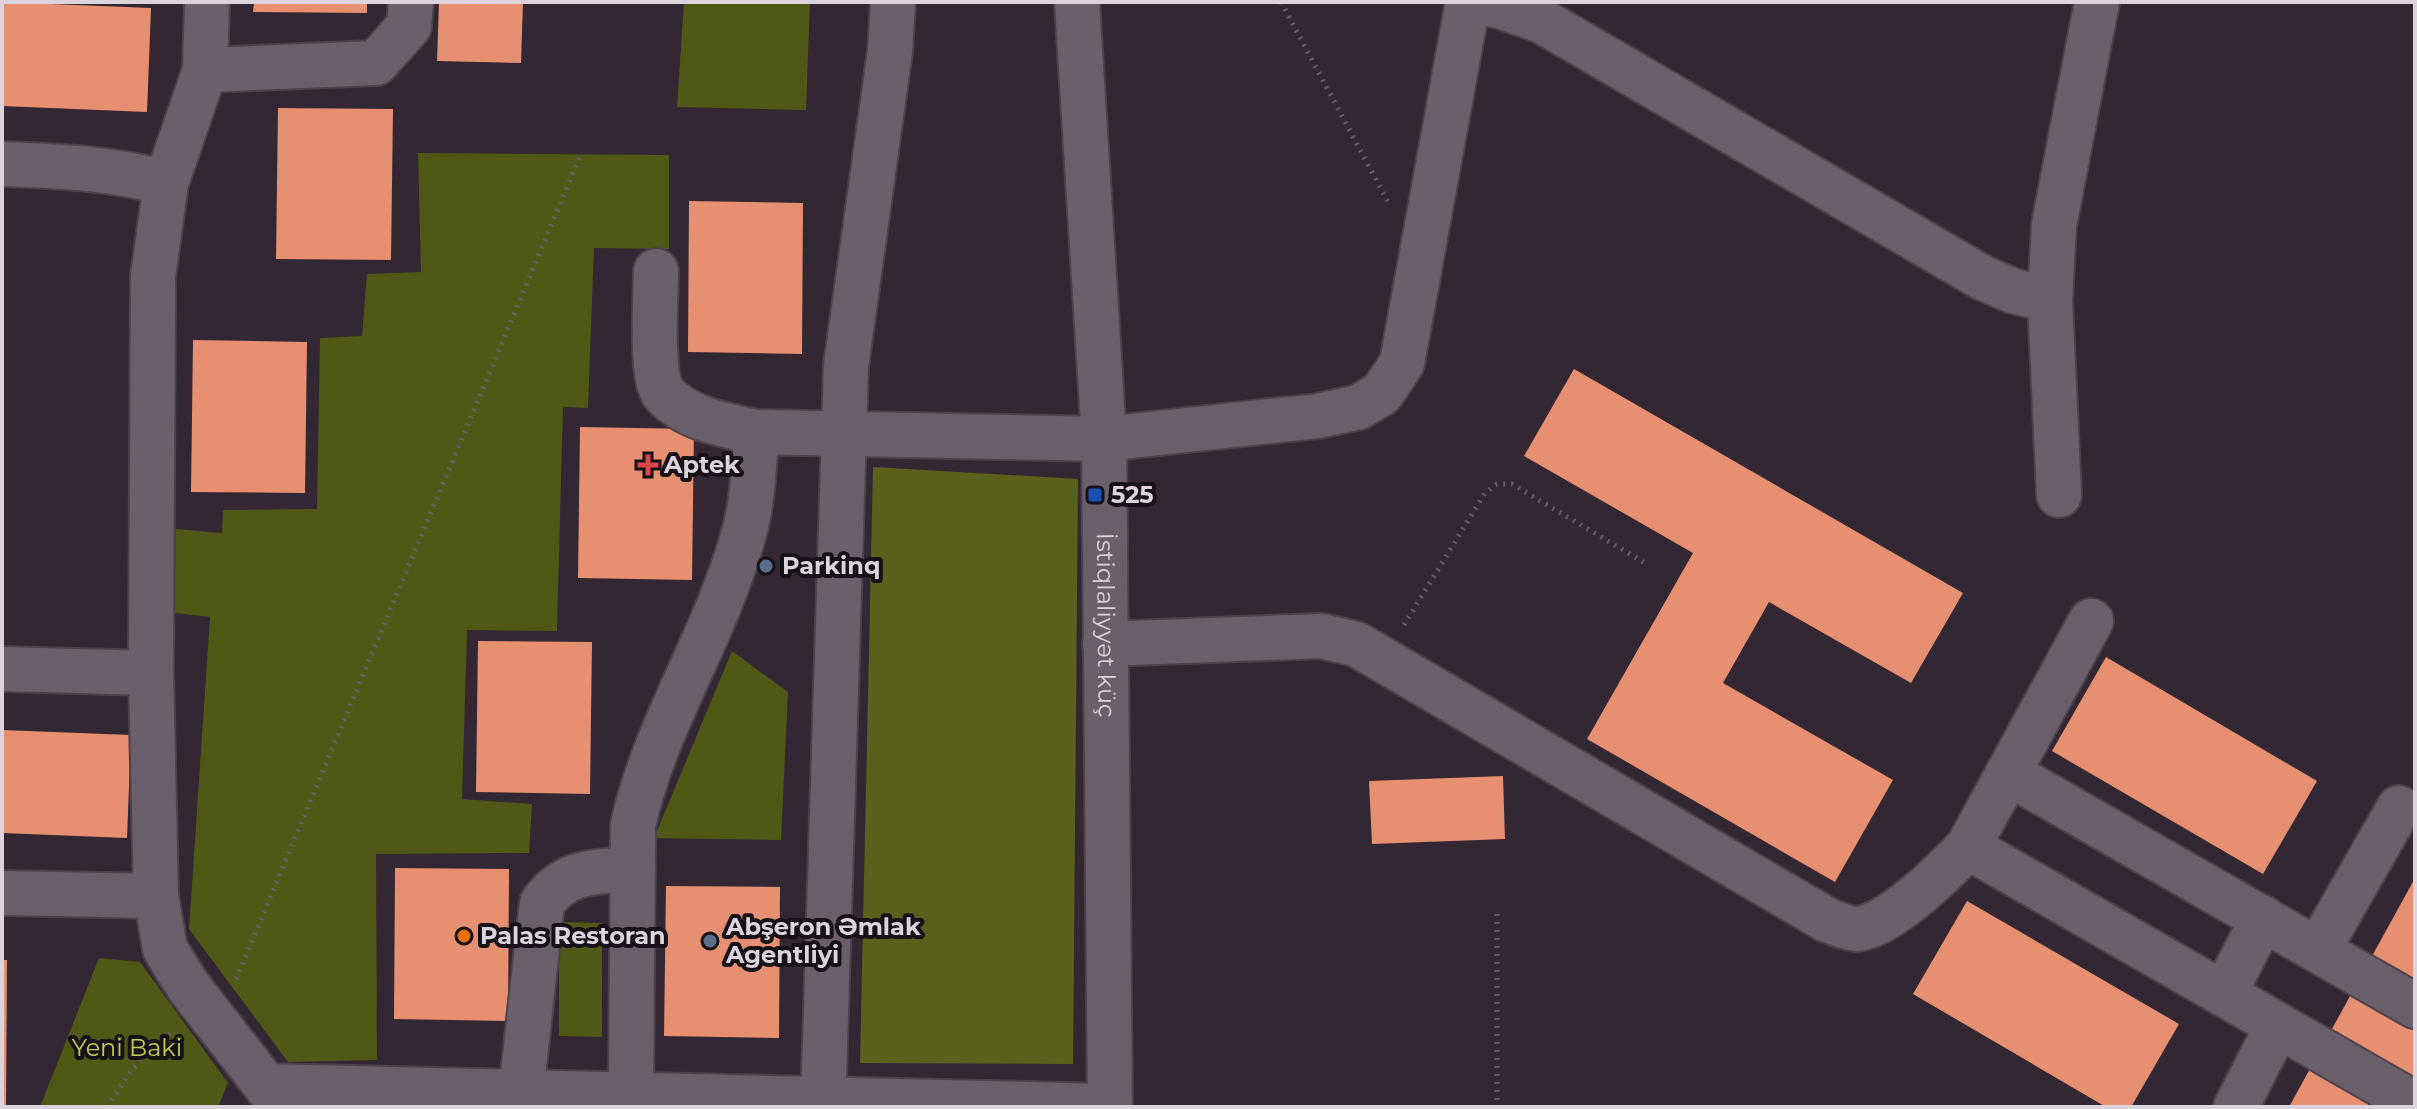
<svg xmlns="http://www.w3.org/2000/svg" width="2417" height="1109" viewBox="0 0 2417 1109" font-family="Montserrat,sans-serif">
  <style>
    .green { fill: #505816 }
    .forest { fill: #59611c }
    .building { fill: #e68f71 }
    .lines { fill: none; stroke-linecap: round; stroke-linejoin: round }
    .minor-casing { stroke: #4c424c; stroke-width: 48 }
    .path { stroke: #675c67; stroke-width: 5; stroke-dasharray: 2 6; stroke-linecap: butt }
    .minor { stroke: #6c5f6c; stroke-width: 44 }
    .health-dot { fill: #e0444e; stroke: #171217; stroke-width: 3 }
    .transit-dot { fill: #1a4fb4; stroke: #171217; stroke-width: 3 }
    .service-dot { fill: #5c6f8a; stroke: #171217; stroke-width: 3 }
    .food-dot { fill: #e8710a; stroke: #171217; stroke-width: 3 }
    .labels { text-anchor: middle; stroke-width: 8; stroke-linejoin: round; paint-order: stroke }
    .poi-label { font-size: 24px; font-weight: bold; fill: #dcd4dc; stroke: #171217; text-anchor: start }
    .street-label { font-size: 24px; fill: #dcd4dc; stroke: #171217 }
    .park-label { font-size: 24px; fill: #c0cf58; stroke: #171217 }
  </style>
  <rect width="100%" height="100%" fill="#322733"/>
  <g class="green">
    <path d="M684,2H810L806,110L677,107Z"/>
    <path d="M418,153L669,155V249L594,248L588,408L563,407L557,631L467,630L462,799L532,804L529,853L376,854L377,1060L288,1062L189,929L210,617L166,612L165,528L222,533L223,510L317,509L320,338L362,336L367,274L421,272Z"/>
    <path d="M732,651L788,692L781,840L654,838Z"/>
    <path d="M559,922L602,923V1037L559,1036Z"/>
    <path d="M99,958L140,962L228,1083L218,1107H40Z"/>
  </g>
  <path class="forest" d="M873,467L1078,479L1073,1064L860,1063Z"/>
  <g class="building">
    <path d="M2,2L151,8L147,112L2,106Z"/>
    <path d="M254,2H367V13L253,12Z"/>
    <path d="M439,2H523L521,63L437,61Z"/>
    <path d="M278,108L393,109L391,260L276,259Z"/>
    <path d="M689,201L803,203L802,354L688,352Z"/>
    <path d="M193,340L307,342L305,493L191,492Z"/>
    <path d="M1574,369L1963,593L1911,683L1769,602L1723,683L1893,780L1835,882L1587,739L1693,553L1524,456Z"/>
    <path d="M580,427L694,429L692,580L578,578Z"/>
    <path d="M478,641L592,642L590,794L476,792Z"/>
    <path d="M2106,657L2317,781L2263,874L2052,751Z"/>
    <path d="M2,730L131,735L127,838L2,833Z"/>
    <path d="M1503,776L1505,839L1372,844L1369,781Z"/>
    <path d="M395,868L509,869L508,1021L394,1019Z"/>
    <path d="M2415,878V1080L2400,1107H2289Z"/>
    <path d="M666,886L780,887L779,1038L664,1036Z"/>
    <path d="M1967,901L2179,1024L2131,1107H2106L1913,994Z"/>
    <path d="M2,960H7L6,1107H2Z"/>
  </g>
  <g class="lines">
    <g class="minor-casing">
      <g id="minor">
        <path id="s1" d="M1077,2L1104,439L1110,1107"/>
        <path d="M1475,2L1500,6L1542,21L1983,278L2013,291L2050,300"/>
        <path d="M205,70L376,63L409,26L411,2"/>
        <path d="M2,164C58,166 111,168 166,183"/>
        <path d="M656,271C656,296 650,378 664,394C687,419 725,425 756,432L1104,439L1318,416L1359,407L1382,393L1402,363L1468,2"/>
        <path d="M2059,495L2050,300L2054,225L2097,2"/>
        <path d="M1105,644L1321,636L1356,644L1827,920C1835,923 1848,929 1857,929C1890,926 1945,871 1968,847L2091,621"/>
        <path d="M2,669L151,673"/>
        <path d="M2008,773L2415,1006"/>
        <path d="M1968,847L2415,1104"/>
        <path d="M2,893L156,896L151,673L153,276L166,183L205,70L207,2"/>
        <path d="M156,896L165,949L188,986L266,1086"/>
        <path d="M2318,950L2399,808"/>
        <path d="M2224,994L2263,918"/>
        <path d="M266,1086L1110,1106"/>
        <path d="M521,1093L542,903C567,869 595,872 633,869"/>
        <path d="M631,1095L633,825C655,726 714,638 742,540C753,505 754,468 756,432"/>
        <path d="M823,1107L846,366L890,51L893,2"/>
        <path d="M2236,1107L2278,1025"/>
      </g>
    </g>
    <g class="path">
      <path d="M1281,2L1388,202"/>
      <path d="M1404,625L1485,493L1497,484H1512L1645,563"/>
      <path d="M1497,914V1107"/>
      <path d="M236,979L581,154"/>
      <path d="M107,1107L131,1071L170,1033"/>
    </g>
    <use href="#minor" class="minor"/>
  </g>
  <path class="health-dot" d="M644 453h8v8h8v8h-8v8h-8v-8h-8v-8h8z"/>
  <rect class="transit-dot" x="1087" y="487" width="16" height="16" rx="4"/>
  <g class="service-dot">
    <circle cx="766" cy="566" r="8"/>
    <circle cx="710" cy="941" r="8"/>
  </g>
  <circle class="food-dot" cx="464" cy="936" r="8"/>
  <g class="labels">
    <g class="poi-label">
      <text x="664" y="473">Aptek</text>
      <text x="1111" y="503">525</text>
      <text x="782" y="574">Parkinq</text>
      <text x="726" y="935">Abşeron Əmlak<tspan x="726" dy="28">Agentliyi</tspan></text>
      <text x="480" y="944">Palas Restoran</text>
    </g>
    <g class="street-label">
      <text dy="8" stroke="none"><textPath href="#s1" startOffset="624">İstiqlaliyyət küç</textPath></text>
    </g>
    <g class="park-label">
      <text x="127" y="1056">Yeni Baki</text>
    </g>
  </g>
  <rect width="2417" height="1109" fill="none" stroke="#dcd4dc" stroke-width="8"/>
</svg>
